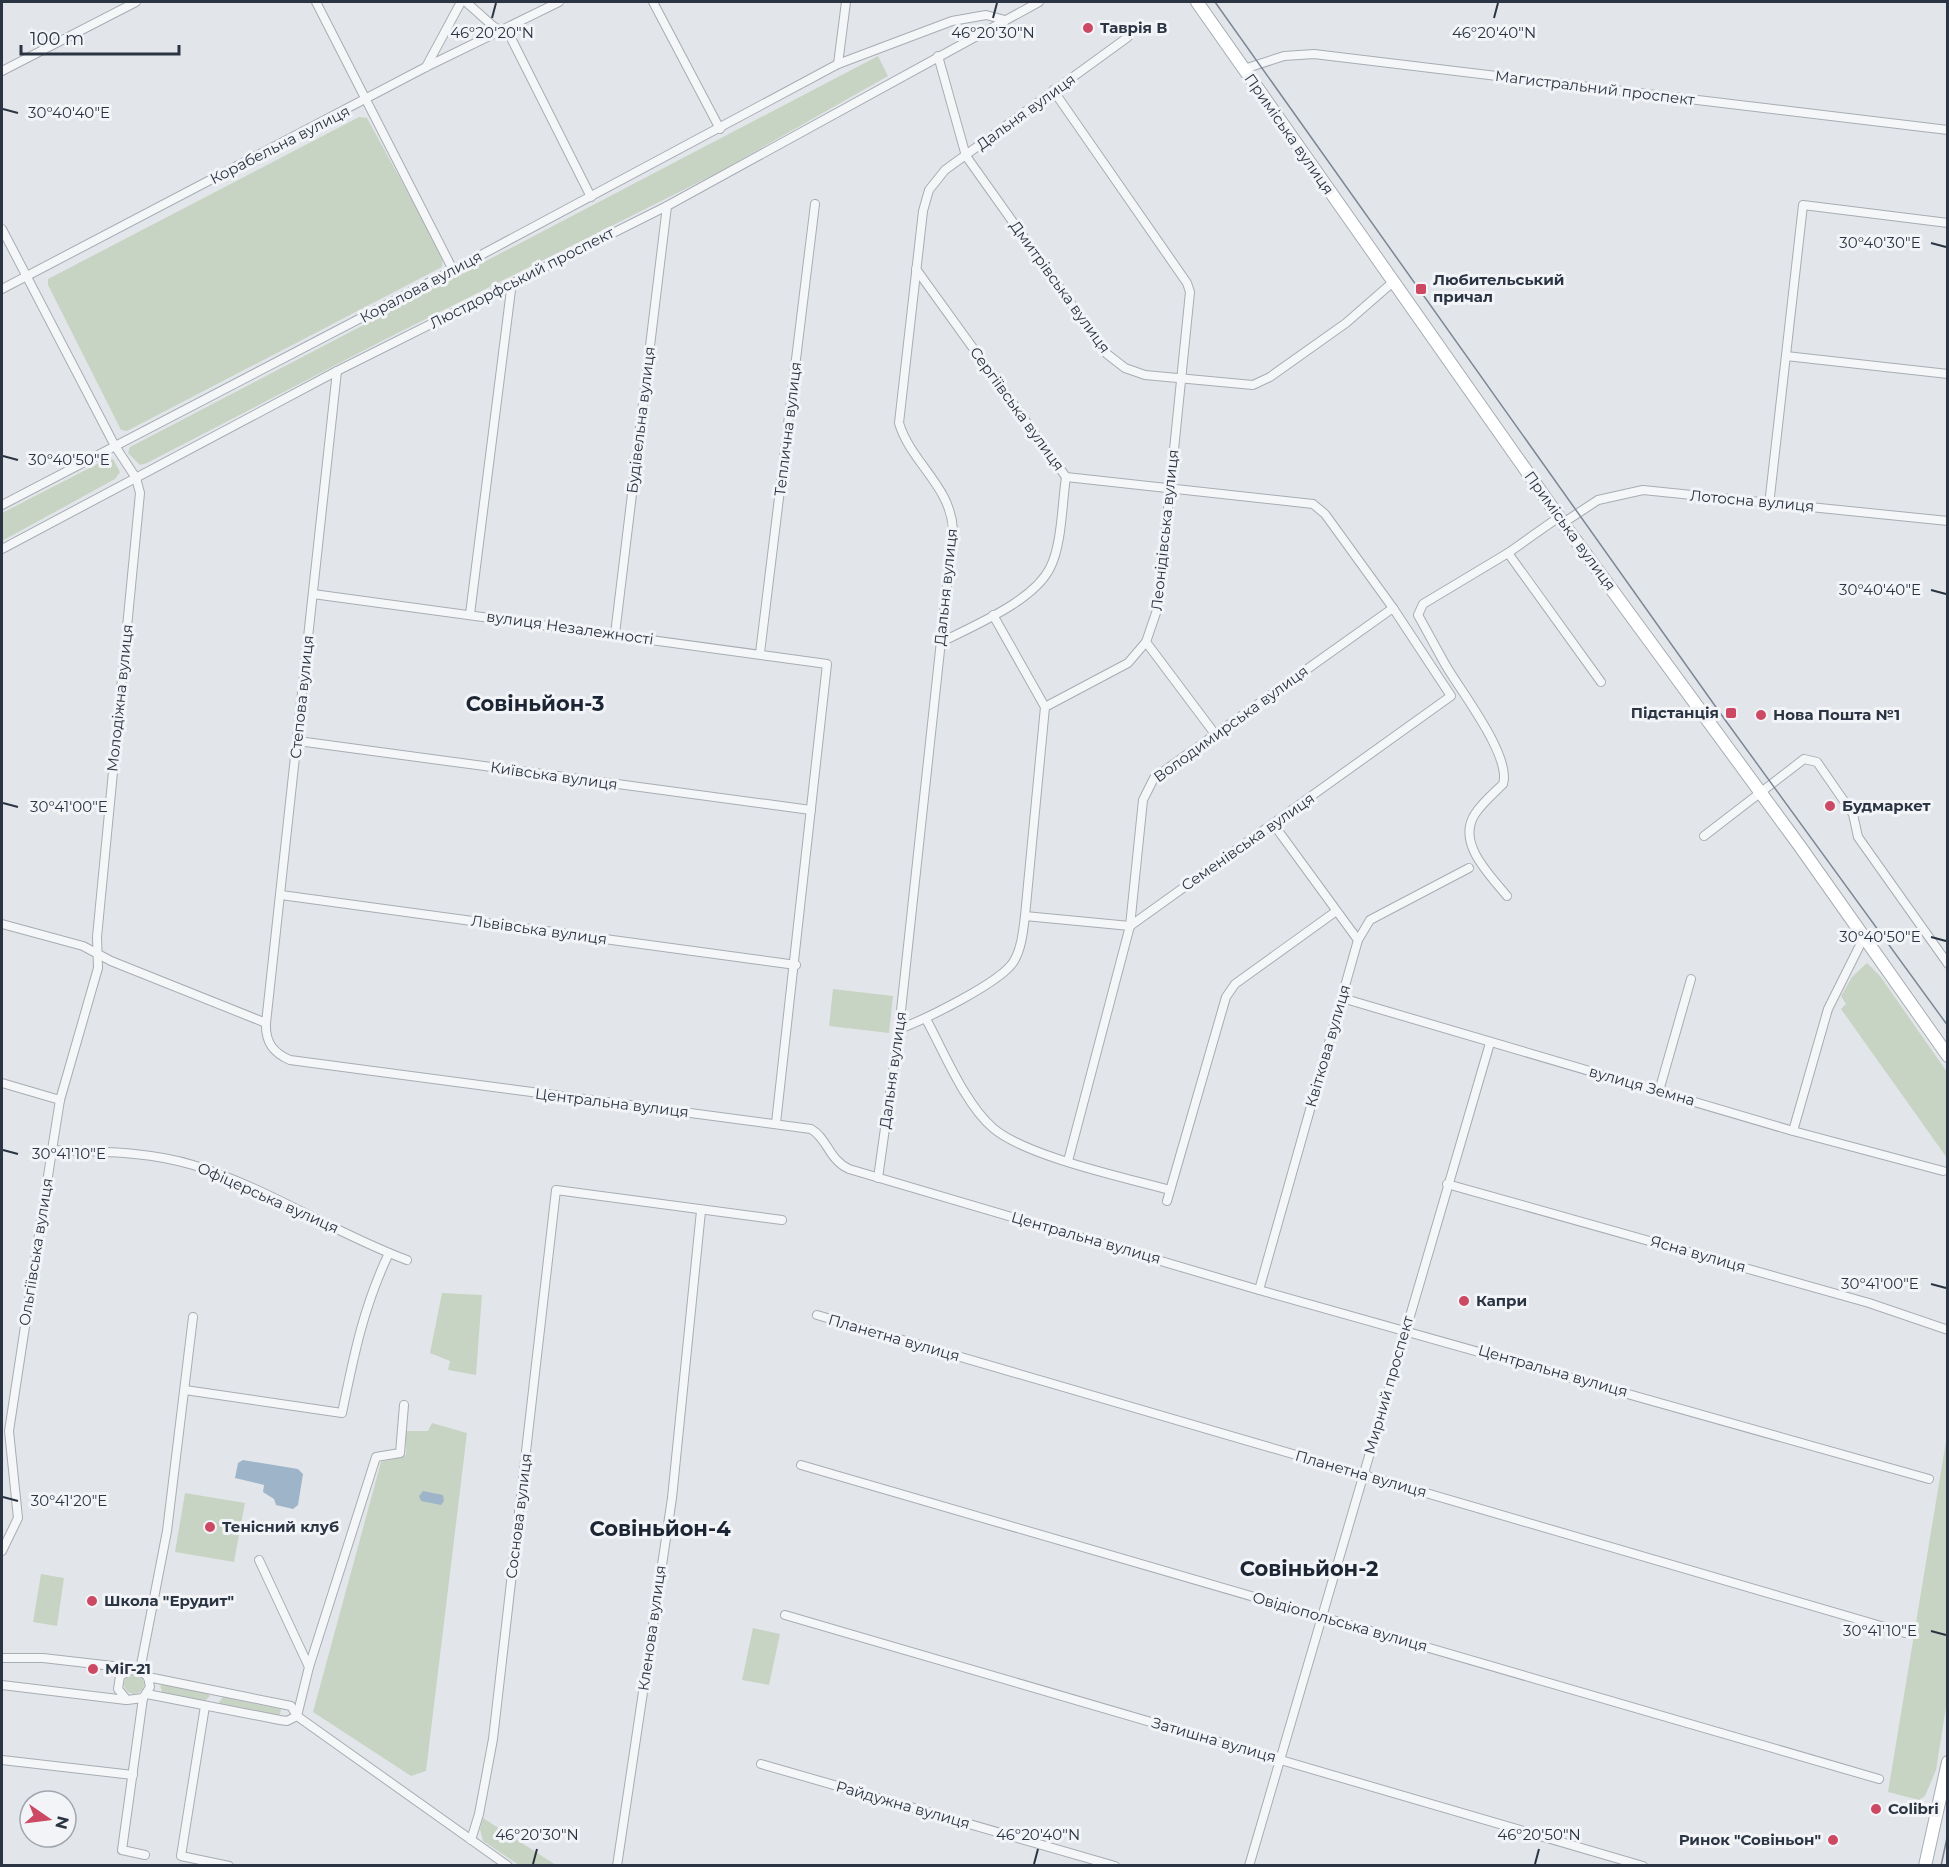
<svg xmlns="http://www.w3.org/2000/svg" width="1949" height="1867" viewBox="0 0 1949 1867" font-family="Montserrat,sans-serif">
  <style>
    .green { fill: #c8d4c3 }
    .water { fill: #9eb5c9 }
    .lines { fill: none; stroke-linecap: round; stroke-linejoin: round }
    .street-casing { stroke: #a7adb4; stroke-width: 10 }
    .secondary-casing { stroke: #a7adb4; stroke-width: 14 }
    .street { stroke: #f5f6f8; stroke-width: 8 }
    .secondary { stroke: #fff; stroke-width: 12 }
    .tram { stroke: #7c8694; stroke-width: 1.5 }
    .ticks { fill: none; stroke: #2a3442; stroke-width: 2 }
    .poi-dot { fill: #cd4963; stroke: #f2f4f7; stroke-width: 2 }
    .labels { text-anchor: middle; stroke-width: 6; stroke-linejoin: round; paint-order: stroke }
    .poi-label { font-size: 15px; font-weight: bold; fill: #2a3442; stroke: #f2f4f7; text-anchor: start }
    .street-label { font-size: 15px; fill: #2a3442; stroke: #f2f4f7 }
    .district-label { font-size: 21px; font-weight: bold; fill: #1c2533; stroke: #f2f4f7 }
    .ticks-label { font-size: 15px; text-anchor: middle; fill: #2a3442; stroke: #f2f4f7; stroke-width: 6; stroke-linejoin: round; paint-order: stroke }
  </style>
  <rect width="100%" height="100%" fill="#e2e6ea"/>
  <g class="green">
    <path d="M878,56L888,76L717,173L380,342L147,463L140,465L128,453L130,447Z"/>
    <path d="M359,117L367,118L443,257L442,267L127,431L121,430L48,285V279Z"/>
    <path d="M113,459L120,472L115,479L2,541V513L105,460Z"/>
    <path d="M1867,963L1880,976L1947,1072V1158L1841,1009L1846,1004L1841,996L1852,977Z"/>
    <path d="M833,989L893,996L889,1033L829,1026Z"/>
    <path d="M442,1293L482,1295L476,1375L448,1370L450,1361L430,1353Z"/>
    <path d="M432,1423L467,1433L426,1771L411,1776L313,1712L381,1462L406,1455V1431H428Z"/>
    <path d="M1947,1435V1701L1936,1770L1925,1796L1919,1800L1888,1792Z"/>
    <path d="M185,1493L245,1503L234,1562L175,1552Z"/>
    <path d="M41,1574L64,1578L57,1626L33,1622Z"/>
    <path d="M753,1628L780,1634L769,1685L742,1680Z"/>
    <circle cx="134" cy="1684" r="10"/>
    <path d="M165,1684L207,1693L210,1696L204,1702L163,1694L160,1686Z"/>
    <path d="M223,1697L281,1709L279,1718L223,1707L219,1702Z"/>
    <path d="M483,1818L556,1865H519L483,1841L480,1829Z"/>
  </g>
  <g class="water">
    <path d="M243,1460L298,1469L303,1474L298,1505L293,1509L276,1505L274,1499L263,1492L264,1485L235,1478L238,1463Z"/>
    <path d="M423,1491L443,1495L444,1501L441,1505L421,1501L419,1496Z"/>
  </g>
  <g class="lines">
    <g class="street-casing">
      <g id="street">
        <path d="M316,2L453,270"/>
        <path d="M466,2L493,26L510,36L591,197"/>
        <path d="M653,2L720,129"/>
        <path d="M938,56L966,156L1107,354L1125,368L1145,375L1253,385L1270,377L1346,323L1393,282"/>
        <path d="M838,64L846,2"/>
        <path d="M426,67L461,2"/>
        <path d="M1244,69L1284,56L1314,54L1948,130"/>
        <path d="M2,71L136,2"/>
        <path d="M2,229L115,446L136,478L140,493L97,937L98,968L60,1100L52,1150L9,1431L18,1518L2,1551"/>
        <path d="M916,269L1066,477L1313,504L1325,514L1393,608L1451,696L1130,926L1025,916"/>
        <path d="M2,289L426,67L559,2"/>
        <path d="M1786,356L1948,374"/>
        <path d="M337,371L266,1023C265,1042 273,1053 290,1060L811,1129C828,1139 828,1159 849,1169L1259,1290L1929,1479"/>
        <path d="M2,505L453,270L838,64L952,21L986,15L1005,20"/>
        <path d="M1769,505L1803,205L1948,223"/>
        <path d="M1563,523L1598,500L1643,490L1948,521"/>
        <path d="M2,549L337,371L667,206L1039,2"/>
        <path d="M1508,553L1601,682"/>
        <path d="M313,594L827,664L776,1123"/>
        <path d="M470,614L512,282"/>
        <path d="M993,615L1045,707"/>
        <path d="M615,634L667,206"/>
        <path d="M1146,642L1215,734"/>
        <path d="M940,643C972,626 1033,602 1050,568C1062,545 1062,503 1066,477"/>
        <path d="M760,653L815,204"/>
        <path d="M298,741L811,810"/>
        <path d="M1704,836L1804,759L1817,762L1853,814L1858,837L1948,964"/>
        <path d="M281,895L796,965"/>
        <path d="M1507,896C1490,875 1456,843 1475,814C1482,803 1494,793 1503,784C1512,756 1459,689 1445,664C1436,648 1427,631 1418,615L1423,604L1508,553L1559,517"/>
        <path d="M2,924L83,946L111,961L266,1023"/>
        <path d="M1358,940L1370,920L1469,868"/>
        <path d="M1342,998L1793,1131L1943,1171"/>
        <path d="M926,1019C944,1052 965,1104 993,1128C1025,1156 1126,1178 1170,1190"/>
        <path d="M899,1029C924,1020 1002,982 1014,961C1022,947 1023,931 1025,916L1045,707L1128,663L1146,642L1158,607L1190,292L1187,283L1053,90"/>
        <path d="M2,1083L60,1100"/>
        <path d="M1659,1091L1691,979"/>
        <path d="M1793,1131L1828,1009L1863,939"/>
        <path d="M52,1150C99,1152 147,1151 193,1165C268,1188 334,1233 407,1260"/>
        <path d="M1068,1161L1130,926L1143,800L1154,778L1393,608"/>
        <path d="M878,1178L899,1029L953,530C951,486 911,463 899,423L923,211L929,190L945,170L1128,37"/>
        <path d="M1447,1184L1869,1303L1948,1330"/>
        <path d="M1167,1201L1226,997L1235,984L1335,912"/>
        <path d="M1259,1290L1358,940L1274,825"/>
        <path d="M817,1315L1905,1633"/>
        <path d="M185,1390L342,1413C354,1355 363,1308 389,1253"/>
        <path d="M801,1465L1879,1779"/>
        <path d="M259,1560L309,1667L297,1716"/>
        <path d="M785,1615L1643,1866"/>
        <path d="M2,1658H43L130,1668"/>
        <path d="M309,1667L376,1457L400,1453L404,1405"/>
        <path d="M140,1670L133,1668L120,1676L118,1689L127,1700L143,1698L150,1687L148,1677L140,1670L167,1531L193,1317"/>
        <path d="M148,1677L291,1706L297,1716L508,1866"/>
        <path d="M2,1685L126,1700"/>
        <path d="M147,1694L280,1720L287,1721L297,1716"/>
        <path d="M143,1698L122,1850L145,1855"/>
        <path d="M205,1706L181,1856L229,1866"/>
        <path d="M2,1760L133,1775"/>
        <path d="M761,1764L1115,1866"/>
        <path d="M471,1840L479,1814L493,1739L556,1190L782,1220"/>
        <path d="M617,1866L672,1498L701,1211"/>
        <path d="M1249,1866L1490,1043"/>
      </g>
    </g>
    <g class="secondary-casing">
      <g id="secondary">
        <path d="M1197,2L1563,523L1799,845L1948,1056"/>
        <path d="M1925,1866L1948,1762"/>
      </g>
    </g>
    <use href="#street" class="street"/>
    <use href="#secondary" class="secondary"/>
    <g class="tram">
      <path d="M1215,2L1723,717L1948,1026"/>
      <path d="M1941,1866L1948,1833"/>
    </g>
  </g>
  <path class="ticks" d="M492,18L496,3M993,18L997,3M1494,18L1498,3M3,109L18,113M1931,243L1946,247M3,456L18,460M1931,590L1946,594M3,803L18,807M1931,937L1946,941M3,1150L18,1154M1931,1284L1946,1288M3,1497L18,1501M1931,1631L1946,1635M533,1864L537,1849M1034,1864L1038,1849M1535,1864L1539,1849"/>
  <g class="poi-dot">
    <circle cx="1088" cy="28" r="6"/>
    <rect x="1415" y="283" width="12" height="12" rx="3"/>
    <rect x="1725" y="707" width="12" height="12" rx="3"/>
    <circle cx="1761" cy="715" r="6"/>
    <circle cx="1830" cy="806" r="6"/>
    <circle cx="1464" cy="1301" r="6"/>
    <circle cx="210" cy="1527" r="6"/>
    <circle cx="92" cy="1601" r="6"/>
    <circle cx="93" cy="1669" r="6"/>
    <circle cx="1876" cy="1809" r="6"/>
    <circle cx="1833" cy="1840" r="6"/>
  </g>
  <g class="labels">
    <g class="poi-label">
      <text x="1100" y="33">Таврія В</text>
      <text x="1433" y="285">Любительський<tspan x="1433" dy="17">причал</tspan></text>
      <text x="1719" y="718" text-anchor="end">Підстанція</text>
      <text x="1773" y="720">Нова Пошта №1</text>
      <text x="1842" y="811">Будмаркет</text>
      <text x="1476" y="1306">Капри</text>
      <text x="222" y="1532">Тенісний клуб</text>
      <text x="104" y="1606">Школа "Ерудит"</text>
      <text x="105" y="1674">МіГ-21</text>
      <text x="1888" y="1814">Colibri</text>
      <text x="1821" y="1845" text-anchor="end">Ринок "Совіньон"</text>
    </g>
    <g class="street-label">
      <text transform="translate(1595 88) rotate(7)" y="5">Магистральний проспект</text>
      <text transform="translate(1026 112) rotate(-36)" y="5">Дальня вулиця</text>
      <text transform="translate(1289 134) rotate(55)" y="5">Приміська вулиця</text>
      <text transform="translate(280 145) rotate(-27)" y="5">Корабельна вулиця</text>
      <text transform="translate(522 278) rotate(-27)" y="5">Люстдорфський проспект</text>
      <text transform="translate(421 287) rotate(-28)" y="5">Коралова вулиця</text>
      <text transform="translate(1060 287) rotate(54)" y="5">Дмитрівська вулиця</text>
      <text transform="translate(1017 409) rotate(54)" y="5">Сергіївська вулиця</text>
      <text transform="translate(641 420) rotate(-83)" y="5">Будівельна вулиця</text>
      <text transform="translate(788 429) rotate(-83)" y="5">Теплична вулиця</text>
      <text transform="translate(1752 501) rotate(5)" y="5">Лотосна вулиця</text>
      <text transform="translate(1165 530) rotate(-84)" y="5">Леонідівська вулиця</text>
      <text transform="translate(1570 531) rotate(54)" y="5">Приміська вулиця</text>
      <text transform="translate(946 587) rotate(-84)" y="5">Дальня вулиця</text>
      <text transform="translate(570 628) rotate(8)" y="5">вулиця Незалежності</text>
      <text transform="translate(302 697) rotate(-84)" y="5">Степова вулиця</text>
      <text transform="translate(120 698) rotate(-84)" y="5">Молодіжна вулиця</text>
      <text transform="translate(1231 724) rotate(-36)" y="5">Володимирська вулиця</text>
      <text transform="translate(554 776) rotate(8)" y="5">Київська вулиця</text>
      <text transform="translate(1248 842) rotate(-35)" y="5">Семенівська вулиця</text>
      <text transform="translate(539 930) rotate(8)" y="5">Львівська вулиця</text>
      <text transform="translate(1328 1046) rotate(-74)" y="5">Квіткова вулиця</text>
      <text transform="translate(893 1070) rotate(-82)" y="5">Дальня вулиця</text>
      <text transform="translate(1642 1086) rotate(16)" y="5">вулиця Земна</text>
      <text transform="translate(612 1103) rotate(7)" y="5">Центральна вулиця</text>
      <text transform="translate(268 1198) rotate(24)" y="5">Офіцерська вулиця</text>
      <text transform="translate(1086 1238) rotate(16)" y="5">Центральна вулиця</text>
      <text transform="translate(36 1252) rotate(-81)" y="5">Ольгіївська вулиця</text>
      <text transform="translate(1698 1254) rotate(16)" y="5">Ясна вулиця</text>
      <text transform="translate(894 1338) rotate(16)" y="5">Планетна вулиця</text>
      <text transform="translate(1553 1371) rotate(16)" y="5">Центральна вулиця</text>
      <text transform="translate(1389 1385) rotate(-74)" y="5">Мирний проспект</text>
      <text transform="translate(1361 1474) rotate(16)" y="5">Планетна вулиця</text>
      <text transform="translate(519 1516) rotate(-83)" y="5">Соснова вулиця</text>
      <text transform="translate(1340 1622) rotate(16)" y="5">Овідіопольська вулиця</text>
      <text transform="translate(652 1628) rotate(-82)" y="5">Кленова вулиця</text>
      <text transform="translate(1214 1740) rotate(16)" y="5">Затишна вулиця</text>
      <text transform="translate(903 1805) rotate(16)" y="5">Райдужна вулиця</text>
    </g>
    <g class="district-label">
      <text x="535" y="711">Совіньйон-3</text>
      <text x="660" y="1536">Совіньйон-4</text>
      <text x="1309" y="1576">Совіньйон-2</text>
    </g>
  </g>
  <g class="ticks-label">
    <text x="492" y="38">46°20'20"N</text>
    <text x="993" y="38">46°20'30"N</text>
    <text x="1494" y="38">46°20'40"N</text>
    <text x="69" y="118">30°40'40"E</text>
    <text x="1880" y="248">30°40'30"E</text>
    <text x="69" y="465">30°40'50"E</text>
    <text x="1880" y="595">30°40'40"E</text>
    <text x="69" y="812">30°41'00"E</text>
    <text x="1880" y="942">30°40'50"E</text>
    <text x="69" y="1159">30°41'10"E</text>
    <text x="1880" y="1289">30°41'00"E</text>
    <text x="69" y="1506">30°41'20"E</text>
    <text x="1880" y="1636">30°41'10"E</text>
    <text x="537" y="1840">46°20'30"N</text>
    <text x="1038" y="1840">46°20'40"N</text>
    <text x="1539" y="1840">46°20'50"N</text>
  </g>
  <rect width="1949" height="1867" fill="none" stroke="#2a3442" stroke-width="6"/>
  <g transform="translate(48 1819) rotate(104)"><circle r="28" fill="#f2f4f7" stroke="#a2a7af" stroke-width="1.5"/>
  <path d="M0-4.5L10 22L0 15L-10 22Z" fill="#cd4963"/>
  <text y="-9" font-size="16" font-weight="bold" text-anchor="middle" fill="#2a3442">N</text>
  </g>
  <path d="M21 45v9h158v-9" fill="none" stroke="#2a3442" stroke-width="3"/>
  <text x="30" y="45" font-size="18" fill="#2a3442" stroke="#f2f4f7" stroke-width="4.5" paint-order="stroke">100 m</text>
</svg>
